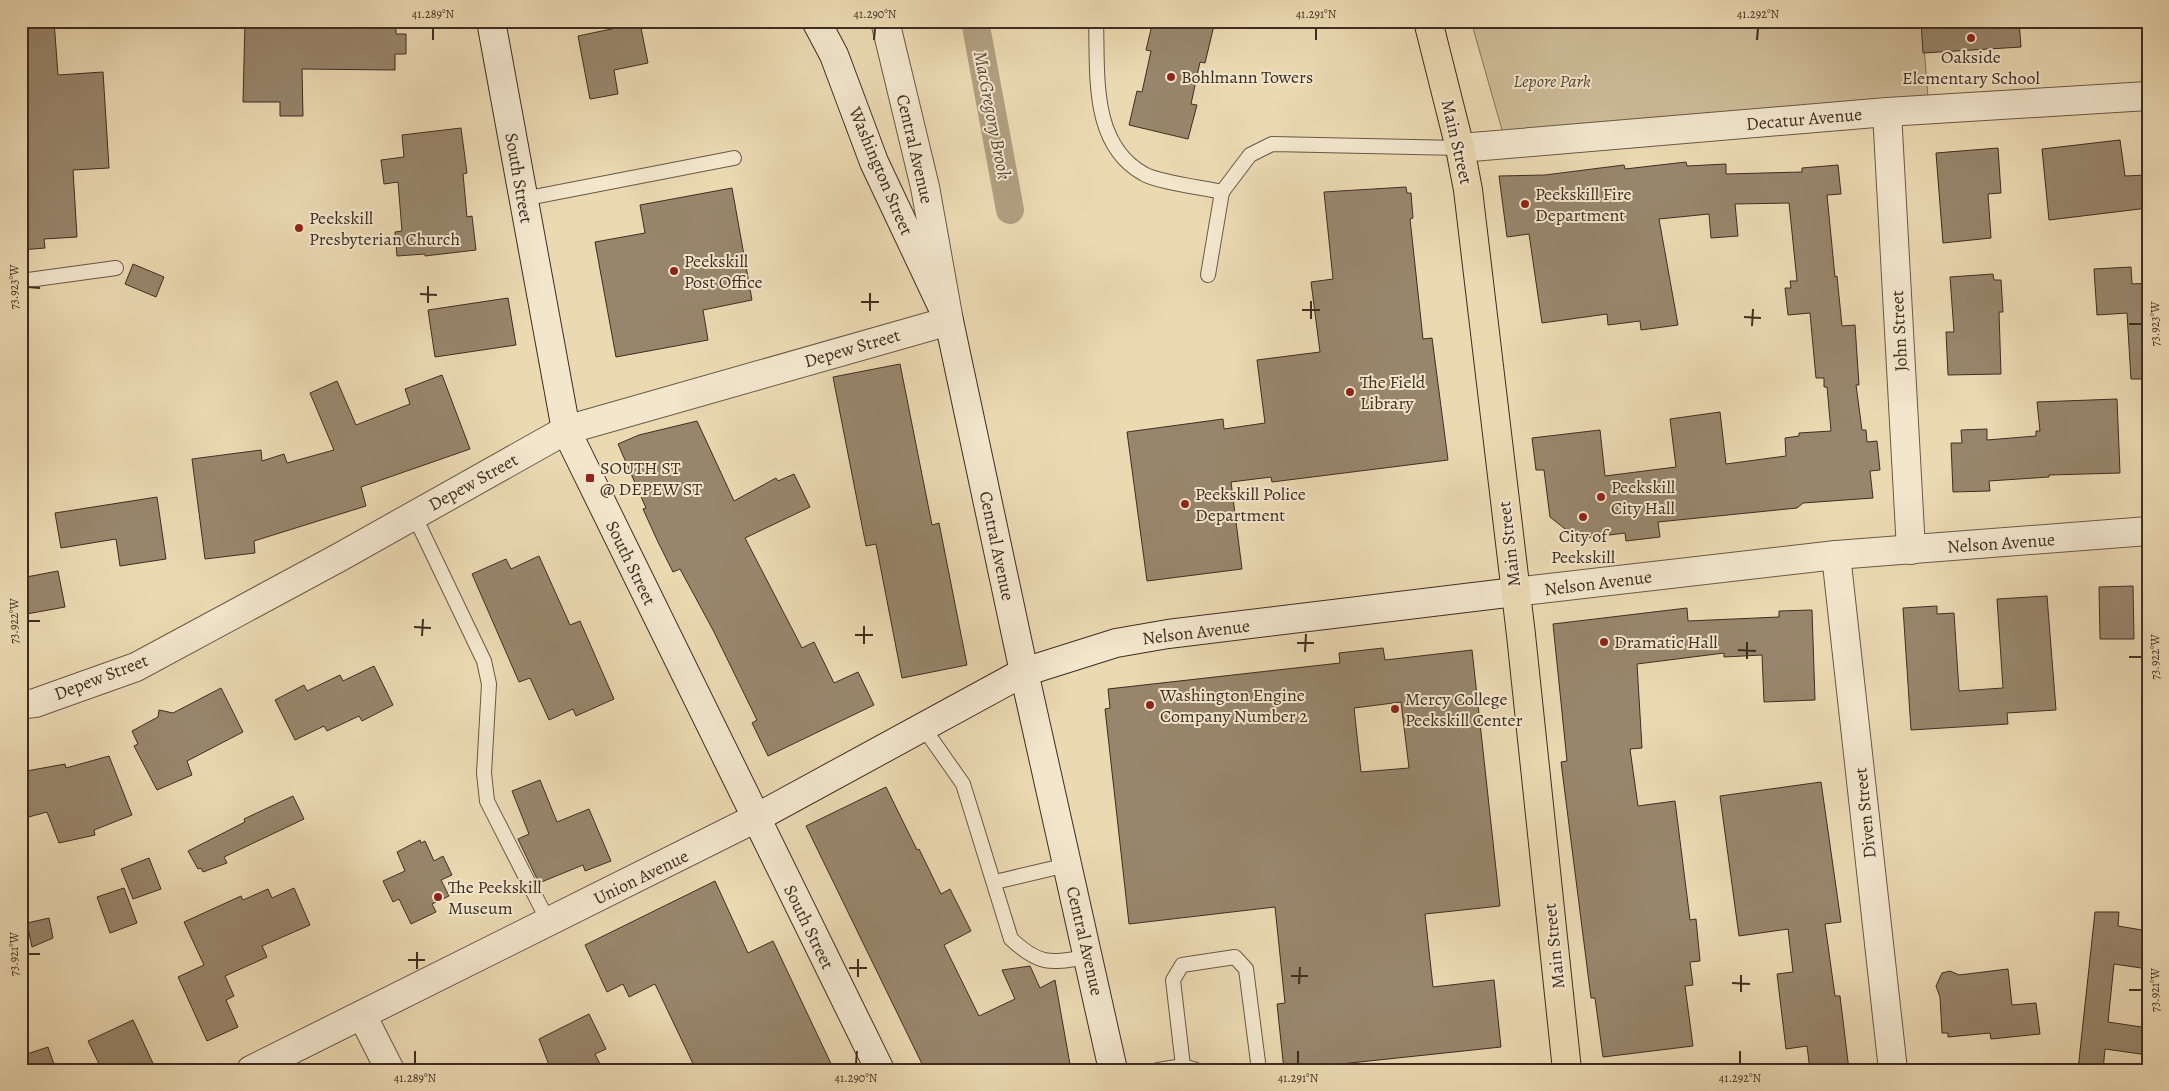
<svg xmlns="http://www.w3.org/2000/svg" width="2169" height="1091" viewBox="0 0 2169 1091" font-family="Alegreya,serif">
  <style>
    .green { fill: #cebc99; stroke: #86745c }
    .lines { fill: none; stroke-linecap: round; stroke-linejoin: round }
    .canal { stroke: #b19f80; stroke-width: 28 }
    .building { fill: #98866c; stroke: #3f2d20; fill-rule: evenodd }
    .lane-casing { stroke: #6a5844; stroke-width: 16 }
    .street-casing { stroke: #6a5844; stroke-width: 30 }
    .secondary-casing { stroke: #3f2d20; stroke-width: 30 }
    .primary-casing { stroke: #3f2d20; stroke-width: 30 }
    .lane { stroke: #f2e6cd; stroke-width: 14 }
    .street { stroke: #f2e6cd; stroke-width: 28 }
    .secondary { stroke: #f2e6cd; stroke-width: 28 }
    .primary { stroke: #ebd9b2; stroke-width: 28 }
    .ticks { fill: none; stroke: #3f2d20; stroke-width: 2 }
    .poi-dot { fill: #8f2418; stroke: #f2e6cd; stroke-width: 2 }
    .labels { text-anchor: middle; stroke-width: 4; stroke-linejoin: round; paint-order: stroke }
    .poi-label { font-size: 18px; fill: #3f2d20; stroke: #f2e6cd; text-anchor: start }
    .park-label { font-size: 18px; font-style: italic; fill: #5c4a38; stroke: #f2e6cd }
    .street-label { font-size: 18px; fill: #3f2d20; stroke: #f2e6cd }
    .water-label { font-size: 19px; font-style: italic; fill: #5c4a38; stroke: #f2e6cd }
    .neatline { fill: none; stroke: #3f2d20; stroke-width: 2 }
    .ticks-label { font-size: 12px; text-anchor: middle; fill: #3f2d20 }
  </style>
  <rect width="100%" height="100%" fill="#ebd9b2"/>
  <filter id="stains"><feTurbulence type="fractalNoise" baseFrequency=".004" numOctaves="4"/><feColorMatrix values="0 0 0 0 .2 0 0 0 0 .09 0 0 0 0 .02 0 0 0 .5 -.17"/></filter>
  <radialGradient id="worn" r=".72"><stop offset=".6" stop-color="#630" stop-opacity="0"/><stop offset="1" stop-color="#630" stop-opacity=".3"/></radialGradient>
  <path class="green" d="M1471,21H1922L1929,110L1506,144Z"/>
  <g class="lines">
    <path class="canal" d="M975,21L1010,210"/>
  </g>
  <g class="building">
    <path d="M21,21H54L58,75L103,72L109,168L73,170L77,237L44,239L45,248L21,250Z"/>
    <path d="M245,21H396V34H406V54H395V70L302,69L303,116H280V102H243Z"/>
    <path d="M1153,21H1215L1205,63L1200,62L1191,104L1197,105L1188,139L1129,125L1137,91L1142,92L1151,51L1146,50Z"/>
    <path d="M1921,21H2019L2021,47L1923,53Z"/>
    <path d="M640,23L648,63L614,70L618,94L590,99L578,36Z"/>
    <path d="M461,128L467,173L463,174L467,217L472,216L476,250L425,256V254L397,256L395,232L402,231L398,182L384,184L381,160L404,157L402,135Z"/>
    <path d="M2120,140L2125,176L2148,175V208L2049,220L2042,149Z"/>
    <path d="M1998,148L2001,193L1988,194L1991,238L1943,243L1936,153Z"/>
    <path d="M1686,162L1687,166L1726,164V174L1802,172V168L1838,165L1841,194L1827,195L1835,277L1837,276L1842,326L1855,325L1859,385H1856L1862,430H1866L1867,442L1877,441L1880,470L1870,471L1873,498L1803,503L1797,508L1658,522L1660,537L1626,541L1625,533L1578,539L1550,517L1544,470H1536L1532,438L1600,430L1605,476L1676,467L1670,419L1720,412L1726,464L1786,456L1785,438L1799,436V433L1831,431L1827,387H1824V378H1816L1810,313L1788,315L1785,288H1791L1790,281H1797L1789,203L1735,204L1738,236L1711,238L1709,214L1659,219L1678,325L1641,330L1640,321L1608,325L1607,314L1542,323L1529,234L1507,237L1499,176L1545,175L1624,165L1625,169Z"/>
    <path d="M1406,187L1407,193H1411L1413,218L1410,219L1423,339L1432,338L1448,460L1272,482L1271,477L1231,482L1242,569L1147,581L1127,432L1223,419L1224,429L1265,423L1257,360L1320,352L1311,282L1333,279L1324,192Z"/>
    <path d="M732,188L752,300L703,310L708,340L616,357L595,242L645,233L640,205Z"/>
    <path d="M133,264L164,277L156,297L125,284Z"/>
    <path d="M2131,267L2132,284L2148,283V379H2131L2127,313L2097,315L2094,269Z"/>
    <path d="M1993,274L1994,280H2001L2003,312H1999L2001,374L1948,375L1946,332H1954L1950,277Z"/>
    <path d="M508,298L516,345L435,357L428,310Z"/>
    <path d="M900,364L932,525L939,523L967,665L902,678L876,544L866,546L833,377Z"/>
    <path d="M442,375L470,449L361,487L366,506L254,541L255,553L205,559L192,459L261,450L262,461L284,454L287,463L334,450L310,393L337,381L356,425L410,404L405,389Z"/>
    <path d="M2117,399L2120,473L2049,475V477L1989,481L1990,491L1953,492L1951,443H1962L1961,430L1987,429V440L2036,436V431H2040L2037,402Z"/>
    <path d="M697,421L734,501L776,478L778,481L794,474L810,507L745,538L802,648L814,642L834,683L858,672L874,705L768,756L752,723L757,720L713,630L680,569L673,572L658,542L643,509L646,508L618,444L639,435Z"/>
    <path d="M157,497L166,559L120,566L116,539L61,548L55,513Z"/>
    <path d="M539,556L570,625L580,621L614,699L576,716L573,709L549,720L530,678L519,682L472,574L506,559L511,569Z"/>
    <path d="M58,571L65,607L21,615V578Z"/>
    <path d="M2133,586L2134,639H2100L2099,587Z"/>
    <path d="M2047,596L2056,710L2007,713L2008,724L1911,730L1903,608L1937,606V614L1954,613L1959,691L2003,688L1997,599Z"/>
    <path d="M1687,608L1688,621L1779,617V611L1812,610L1815,700L1764,702L1762,655L1724,657V653L1637,664L1642,748L1630,749L1638,806L1675,801L1690,920L1696,919L1700,961L1690,962L1693,985L1685,986L1693,1046L1603,1057L1595,998H1591L1561,762L1567,761L1553,624Z"/>
    <path d="M1383,648L1385,660L1472,650L1500,906L1425,914L1433,987L1494,980L1501,1047L1284,1070L1277,1004L1285,1003L1275,907L1129,924L1105,709L1110,708L1108,689L1340,663L1339,653ZM1401,702L1409,768L1361,772L1354,708Z"/>
    <path d="M374,666L393,705L362,721L359,716L327,731L324,726L295,740L275,700L304,685L307,691L340,675L343,681Z"/>
    <path d="M221,688L243,732L187,761L192,775L157,790L134,746L138,744L132,731L158,717L159,710L173,713Z"/>
    <path d="M109,756L132,815L94,830L95,835L59,843L47,812L21,819V772L65,764L66,768Z"/>
    <path d="M540,780L557,822L589,809L611,861L585,871L583,865L539,883L518,839L529,834L512,791Z"/>
    <path d="M1821,782L1841,922L1825,924L1835,996H1840L1849,1070H1810L1807,1046L1786,1049L1777,974L1793,972L1788,929L1739,936L1720,796Z"/>
    <path d="M886,787L917,850L919,849L941,894L950,889L971,931L944,945L979,1016L1015,999L1002,970L1030,966L1040,988L1055,980L1071,1070H925L806,826Z"/>
    <path d="M293,796L304,819L224,857L227,863L203,872L201,868L198,869L188,851L245,822L244,819Z"/>
    <path d="M420,840L421,843L425,841L434,861L443,856L452,875L441,880L449,896L432,904L436,912L411,924L399,899L393,902L383,881L405,871L397,852Z"/>
    <path d="M149,858L161,889L133,899L121,869Z"/>
    <path d="M715,881L748,953L773,941L834,1070H696L655,984L629,997L623,984L607,992L585,945Z"/>
    <path d="M124,888L137,923L110,933L97,897Z"/>
    <path d="M294,888L310,925L262,946L267,957L225,976L234,996L226,1000L238,1027L207,1041L178,977L204,965L184,922L241,896L243,900L268,889L272,898Z"/>
    <path d="M2095,912H2119L2118,926L2148,931V969L2114,964L2108,1022L2148,1028V1055L2105,1049L2103,1070H2078Z"/>
    <path d="M49,918L53,938L32,947L27,923Z"/>
    <path d="M2008,969L2012,1005L2036,1003L2040,1034L1991,1039L1990,1033L1948,1037V1033H1942L1940,997L1936,986L1942,973L1950,971L1959,975Z"/>
    <path d="M589,1014L606,1049L595,1054L603,1070H551L539,1039Z"/>
    <path d="M133,1020L156,1070H102L88,1041Z"/>
    <path d="M48,1047L56,1070H21V1056Z"/>
  </g>
  <g class="lines">
    <g class="lane-casing">
      <g id="lane">
        <path d="M1096,21C1098,74 1090,144 1144,174C1157,182 1205,188 1222,192L1208,275"/>
        <path d="M1222,192L1250,155L1272,144L1460,148"/>
        <path d="M523,199L734,158"/>
        <path d="M21,281L116,268"/>
        <path d="M414,515L484,661L489,684L484,773L487,801L549,923"/>
        <path d="M923,727L963,784L1011,939C1040,966 1050,963 1088,957"/>
        <path d="M995,882L1067,865"/>
        <path d="M1183,1066L1173,980L1182,965L1235,957L1246,969L1259,1070"/>
        <path d="M1158,1070L1183,1066L1196,1070"/>
      </g>
    </g>
    <g class="street-casing">
      <g id="street">
        <path d="M1887,112L1911,550"/>
        <path d="M1460,148L1887,112L2148,96"/>
        <path d="M1836,555L1893,1070"/>
        <path d="M1515,592L1836,555L2148,531"/>
        <path d="M21,705L35,703L136,667L340,557L566,430L949,321L925,187L885,21"/>
        <path d="M362,1015L390,1070"/>
        <path d="M251,1070L756,818"/>
      </g>
    </g>
    <g class="secondary-casing">
      <g id="secondary">
        <path d="M491,21L566,430L880,1070"/>
        <path d="M816,21L834,55L874,162L949,321L1024,672L1113,1070"/>
        <path d="M756,818L1024,672L1116,643L1168,634L1515,592"/>
      </g>
    </g>
    <g class="primary-casing">
      <path id="primary" d="M1428,21L1460,148L1468,190L1521,635L1567,1070"/>
    </g>
    <use href="#lane" class="lane"/>
    <use href="#street" class="street"/>
    <use href="#secondary" class="secondary"/>
    <use href="#primary" class="primary"/>
  </g>
  <path class="ticks" d="M433,40V28M874,40L875,28M1316,40V28M1757,40L1758,28M28,287L40,288M420,294L437,295M861,302H879M428,303V286M1302,310H1320M870,311V293M1744,317L1761,318M1311,319V301M2129,324H2142M1752,326L1753,309M28,621H40M414,627L431,628M855,635H873M422,636L423,619M1297,643H1314M864,644V626M1738,650L1756,651M1305,652L1306,634M2129,657H2142M1747,659V642M28,954H40M408,960H425M849,968H867M417,969V952M1291,976H1308M858,977V959M1732,983L1750,984M1299,984L1300,967M2129,990H2142M1741,992V975M415,1064V1051M856,1064L857,1051M1298,1064V1051M1740,1064V1051"/>
  <g class="poi-dot">
    <circle cx="1971" cy="38" r="5"/>
    <circle cx="1171" cy="77" r="5"/>
    <circle cx="1525" cy="204" r="5"/>
    <circle cx="299" cy="228" r="5"/>
    <circle cx="674" cy="271" r="5"/>
    <circle cx="1350" cy="392" r="5"/>
    <rect x="585" y="473" width="10" height="10" rx="2.5"/>
    <circle cx="1601" cy="497" r="5"/>
    <circle cx="1185" cy="504" r="5"/>
    <circle cx="1583" cy="517" r="5"/>
    <circle cx="1604" cy="642" r="5"/>
    <circle cx="1150" cy="705" r="5"/>
    <circle cx="1395" cy="709" r="5"/>
    <circle cx="438" cy="897" r="5"/>
  </g>
  <g class="labels">
    <g class="poi-label">
      <text x="1971" y="63" text-anchor="middle">Oakside<tspan x="1971" dy="21">Elementary School</tspan></text>
      <text x="1181" y="83">Bohlmann Towers</text>
      <text x="1535" y="200">Peekskill Fire<tspan x="1535" dy="21">Department</tspan></text>
      <text x="309" y="224">Peekskill<tspan x="309" dy="21">Presbyterian Church</tspan></text>
      <text x="684" y="267">Peekskill<tspan x="684" dy="21">Post Office</tspan></text>
      <text x="1360" y="388">The Field<tspan x="1360" dy="21">Library</tspan></text>
      <text x="600" y="474">SOUTH ST<tspan x="600" dy="21">@ DEPEW ST</tspan></text>
      <text x="1611" y="493">Peekskill<tspan x="1611" dy="21">City Hall</tspan></text>
      <text x="1195" y="500">Peekskill Police<tspan x="1195" dy="21">Department</tspan></text>
      <text x="1583" y="542" text-anchor="middle">City of<tspan x="1583" dy="21">Peekskill</tspan></text>
      <text x="1614" y="648">Dramatic Hall</text>
      <text x="1160" y="701">Washington Engine<tspan x="1160" dy="21">Company Number 2</tspan></text>
      <text x="1405" y="705">Mercy College<tspan x="1405" dy="21">Peekskill Center</tspan></text>
      <text x="448" y="893">The Peekskill<tspan x="448" dy="21">Museum</tspan></text>
    </g>
    <g class="park-label">
      <text x="1552" y="87">Lepore Park</text>
    </g>
    <g class="street-label">
      <text transform="translate(1804 119) rotate(-5)" y="6">Decatur Avenue</text>
      <text transform="translate(1457 142) rotate(77)" y="6">Main Street</text>
      <text transform="translate(915 149) rotate(77)" y="6">Central Avenue</text>
      <text transform="translate(881 171) rotate(67)" y="6">Washington Street</text>
      <text transform="translate(519 178) rotate(80)" y="6">South Street</text>
      <text transform="translate(1899 331) rotate(-93)" y="6">John Street</text>
      <text transform="translate(852 348) rotate(-16)" y="6">Depew Street</text>
      <text transform="translate(473 482) rotate(-29)" y="6">Depew Street</text>
      <text transform="translate(2001 543) rotate(-4)" y="6">Nelson Avenue</text>
      <text transform="translate(1509 544) rotate(-97)" y="6">Main Street</text>
      <text transform="translate(997 546) rotate(78)" y="6">Central Avenue</text>
      <text transform="translate(631 563) rotate(64)" y="6">South Street</text>
      <text transform="translate(1598 583) rotate(-7)" y="6">Nelson Avenue</text>
      <text transform="translate(1196 632) rotate(-7)" y="6">Nelson Avenue</text>
      <text transform="translate(101 677) rotate(-21)" y="6">Depew Street</text>
      <text transform="translate(1865 813) rotate(-96)" y="6">Diven Street</text>
      <text transform="translate(641 877) rotate(-26)" y="6">Union Avenue</text>
      <text transform="translate(809 927) rotate(64)" y="6">South Street</text>
      <text transform="translate(1085 941) rotate(77)" y="6">Central Avenue</text>
      <text transform="translate(1554 946) rotate(-96)" y="6">Main Street</text>
    </g>
    <g class="water-label">
      <text transform="translate(993 115) rotate(79)" y="7">MacGregory Brook</text>
    </g>
  </g>
  <rect width="2169" height="1091" fill="none" stroke="#ebd9b2" stroke-width="55"/>
  <rect x="28" y="28" width="2114" height="1036" class="neatline"/>
  <g class="ticks-label">
    <text x="433" y="18">41.289°N</text>
    <text x="875" y="18">41.290°N</text>
    <text x="1316" y="18">41.291°N</text>
    <text x="1758" y="18">41.292°N</text>
    <text transform="translate(14 287) rotate(-90)" y="4">73.923°W</text>
    <text transform="translate(2155 324) rotate(-90)" y="4">73.923°W</text>
    <text transform="translate(14 621) rotate(-90)" y="4">73.922°W</text>
    <text transform="translate(2155 657) rotate(-90)" y="4">73.922°W</text>
    <text transform="translate(14 954) rotate(-90)" y="4">73.921°W</text>
    <text transform="translate(2155 990) rotate(-90)" y="4">73.921°W</text>
    <text x="415" y="1082">41.289°N</text>
    <text x="856" y="1082">41.290°N</text>
    <text x="1298" y="1082">41.291°N</text>
    <text x="1740" y="1082">41.292°N</text>
  </g>
  <rect width="100%" height="100%" filter="url(#stains)"/>
  <rect width="100%" height="100%" fill="url(#worn)"/>
</svg>
